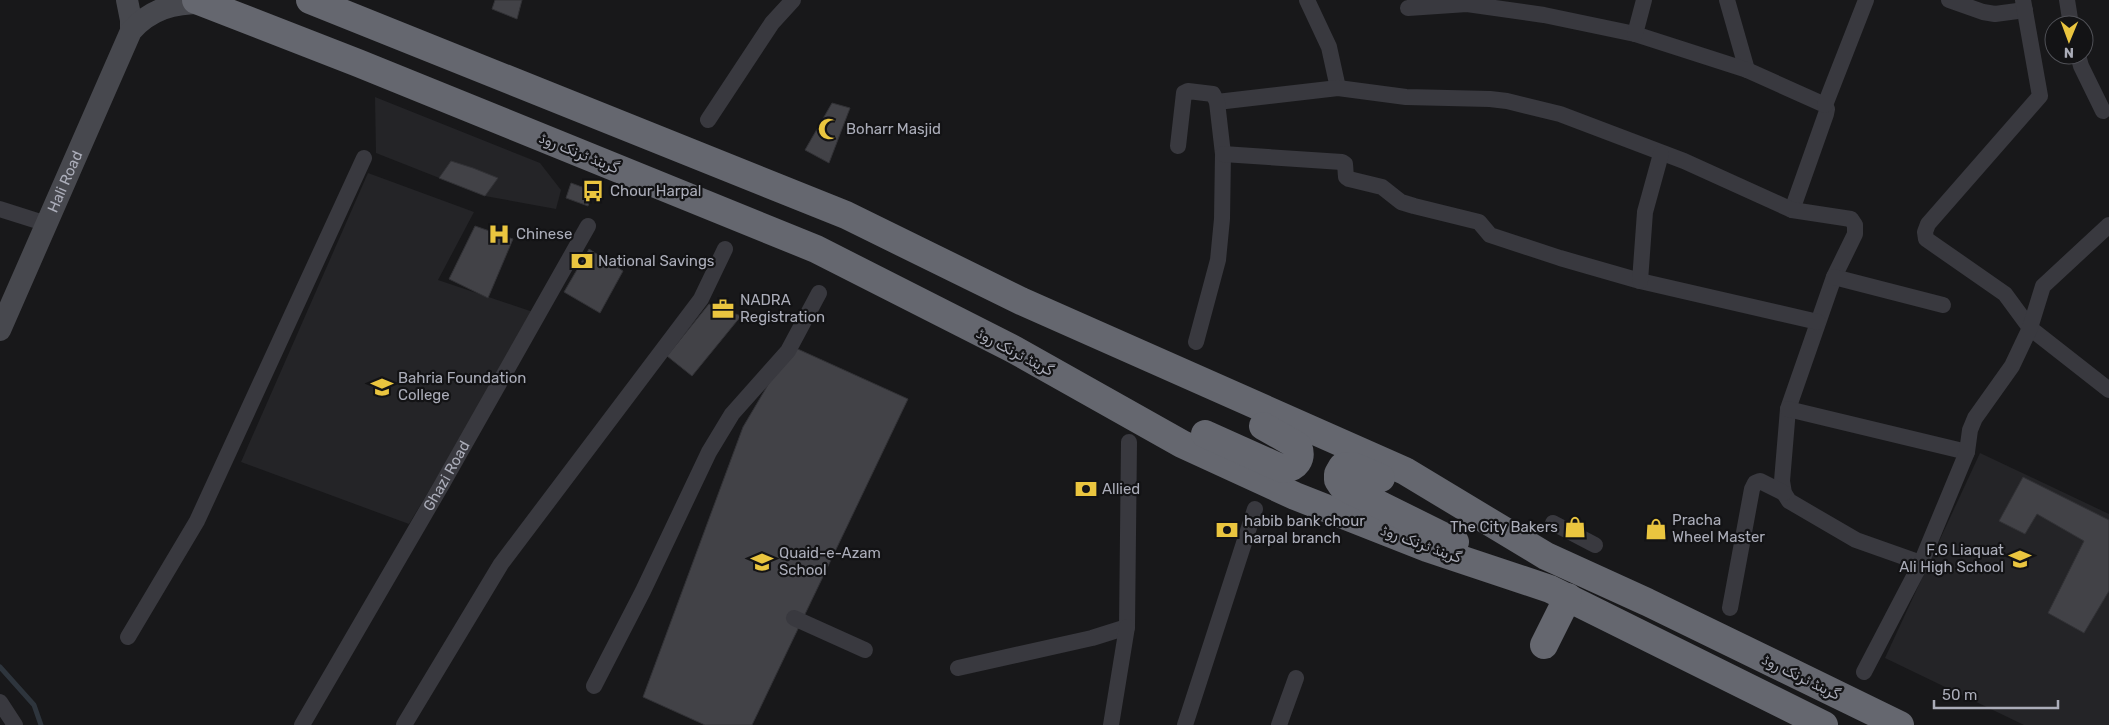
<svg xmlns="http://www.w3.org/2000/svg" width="2109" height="725" viewBox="0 0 2109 725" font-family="Rubik,'Noto Naskh Arabic',sans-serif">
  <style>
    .built { fill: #242427 }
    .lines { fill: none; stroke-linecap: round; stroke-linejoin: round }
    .stream { stroke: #2e353d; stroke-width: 5 }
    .building { fill: #424247; stroke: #323236 }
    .street { stroke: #39393f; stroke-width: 16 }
    .secondary { stroke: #47484e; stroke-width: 22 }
    .highway { stroke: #65676f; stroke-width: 28 }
    .labels { text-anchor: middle; stroke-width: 4.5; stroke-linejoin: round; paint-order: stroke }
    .poi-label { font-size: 15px; fill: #abadb9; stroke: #131315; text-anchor: start }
    .street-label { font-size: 15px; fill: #abadb9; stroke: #131315 }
  </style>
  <rect width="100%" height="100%" fill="#18181a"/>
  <g class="built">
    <path d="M375,97L540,163L561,190L556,209L485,196L376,153Z"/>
    <path d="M368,173L474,212L438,280L536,313L409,524L241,462Z"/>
    <path d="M1980,453L2109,514V725H2024L1885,658Z"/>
  </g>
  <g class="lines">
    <path class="stream" d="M0,667L34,705L41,725"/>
  </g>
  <g class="building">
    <path d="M495,0H522L517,19L492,9Z"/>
    <path d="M832,103L850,108L829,163L805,150Z"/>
    <path d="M451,161L473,168L498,178L485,196L439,178Z"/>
    <path d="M571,183L593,191L588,206L566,198Z"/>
    <path d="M475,226L513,239L488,298L449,279Z"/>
    <path d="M589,249L623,271L600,313L564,292Z"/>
    <path d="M709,304L741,316L692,376L667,356Z"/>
    <path d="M791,346L908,399L752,725H705L643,697L743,427Z"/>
    <path d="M2023,477L2109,520V591L2084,633L2048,613L2084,541L2037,514L2025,534L1999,521Z"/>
  </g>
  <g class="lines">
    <g class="street">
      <path d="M1307,0L1329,47L1338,88"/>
      <path d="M1727,0L1747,70"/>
      <path d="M1949,0L1983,12L1995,14L2025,10"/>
      <path d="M2023,0L2040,96L1928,224L1925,232L1926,239L2005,294L2030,328L2109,390"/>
      <path d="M2067,0L2071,25"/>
      <path d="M1408,8L1467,4L1544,15L1635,34L1747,70L1825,105L1827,109L1826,114L1792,210"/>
      <path d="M1635,34L1644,0"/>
      <path d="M2078,55L2081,66L2103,111"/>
      <path d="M1217,102L1338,88L1406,97L1490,99L1507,101L1560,114L1684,161L1792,210L1851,219L1855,225V234L1834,277L1788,409L1782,481L1784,493L1789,501L1856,540L1921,563"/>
      <path d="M1825,105L1866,0"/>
      <path d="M708,120L772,23L793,0"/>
      <path d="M1178,146L1184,93L1188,91L1213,94L1217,102L1223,154L1222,219L1218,260L1196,342"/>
      <path d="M1223,154L1342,162L1345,164L1346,177L1349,179L1382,187L1401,202L1414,206L1479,222L1490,235L1560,258L1640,281L1818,322"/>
      <path d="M0,209L47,224"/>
      <path d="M1834,277L1943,305"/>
      <path d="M1640,281L1645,212L1661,154"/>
      <path d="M1788,409L1967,452"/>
      <path d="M1553,523L1595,545"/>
      <path d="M1730,608L1752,489L1755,483L1760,481L1784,493"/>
      <path d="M794,618L865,650"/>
      <path d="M128,637L197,521L364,158"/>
      <path d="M958,668L1092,638L1127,627L1129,442"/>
      <path d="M1864,672L1921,563L1967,452L1970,430L1975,418L2012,366L2030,328L2043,286L2109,225"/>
      <path d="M594,686L643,591L709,452L732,414L788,351L819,293"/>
      <path d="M0,702L15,725"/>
      <path id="s1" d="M302,725L441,486L588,226"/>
      <path d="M404,725L501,564L701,299L725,249"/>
      <path d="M1111,725L1127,627"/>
      <path d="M1185,725L1255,509"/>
      <path d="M1279,725L1296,678"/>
    </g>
    <g class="secondary">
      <path d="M127,0L131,20V31"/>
      <path id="s2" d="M0,330L131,31C151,9 173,3 203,3"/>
    </g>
    <g class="highway">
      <path d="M196,0L358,63L816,249L1013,349L1182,444L1295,496L1427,548L1550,589L1824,725"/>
      <path d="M310,0L846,215L1021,301L1405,471L1546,556L1647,602L1900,725"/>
      <path d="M1205,434L1283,469C1296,468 1303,459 1298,446L1263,426"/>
      <path d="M1381,478L1353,466L1342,467L1338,474V480L1342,486L1455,542"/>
      <path d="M1544,645L1568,597"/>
    </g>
  </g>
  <defs>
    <g id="mosque-bare" transform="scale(1.725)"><path d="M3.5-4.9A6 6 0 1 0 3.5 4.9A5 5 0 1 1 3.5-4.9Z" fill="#eac53f" stroke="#131315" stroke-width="2.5" paint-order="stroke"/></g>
    <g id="bus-bare" transform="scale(1.725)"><path d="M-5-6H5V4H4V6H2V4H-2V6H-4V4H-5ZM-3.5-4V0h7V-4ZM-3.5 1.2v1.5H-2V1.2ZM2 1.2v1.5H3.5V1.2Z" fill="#eac53f" stroke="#131315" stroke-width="2.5" paint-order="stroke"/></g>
    <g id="hospital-bare" transform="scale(1.725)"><path d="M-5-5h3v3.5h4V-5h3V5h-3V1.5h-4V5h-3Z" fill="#eac53f" stroke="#131315" stroke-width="2.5" paint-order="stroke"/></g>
    <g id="bank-bare" transform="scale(1.725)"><path d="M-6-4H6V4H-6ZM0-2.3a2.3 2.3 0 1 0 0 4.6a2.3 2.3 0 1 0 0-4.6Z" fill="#eac53f" stroke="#131315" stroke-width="2.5" paint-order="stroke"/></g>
    <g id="office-bare" transform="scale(1.725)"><path d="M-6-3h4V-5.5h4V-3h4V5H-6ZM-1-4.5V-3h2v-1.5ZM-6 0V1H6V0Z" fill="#eac53f" stroke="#131315" stroke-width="2.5" paint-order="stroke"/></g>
    <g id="university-bare" transform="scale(1.725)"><path d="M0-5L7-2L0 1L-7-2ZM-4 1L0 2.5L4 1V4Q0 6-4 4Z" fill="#eac53f" stroke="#131315" stroke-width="2.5" paint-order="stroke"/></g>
    <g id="shop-bare" transform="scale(1.725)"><path d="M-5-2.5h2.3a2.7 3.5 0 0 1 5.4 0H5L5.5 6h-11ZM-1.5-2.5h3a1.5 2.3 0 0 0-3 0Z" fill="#eac53f" stroke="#131315" stroke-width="2.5" paint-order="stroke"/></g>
    <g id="school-bare" transform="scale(1.725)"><path d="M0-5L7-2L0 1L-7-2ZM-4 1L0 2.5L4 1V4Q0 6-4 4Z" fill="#eac53f" stroke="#131315" stroke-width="2.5" paint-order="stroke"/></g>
  </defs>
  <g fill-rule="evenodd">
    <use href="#mosque-bare" x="829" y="129"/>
    <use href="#bus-bare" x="593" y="191"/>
    <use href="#hospital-bare" x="499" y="234"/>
    <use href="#bank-bare" x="582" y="261"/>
    <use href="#office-bare" x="723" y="309"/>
    <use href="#university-bare" x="382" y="387"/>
    <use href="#bank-bare" x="1086" y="489"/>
    <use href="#shop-bare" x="1575" y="527"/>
    <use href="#shop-bare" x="1656" y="529"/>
    <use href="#bank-bare" x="1227" y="530"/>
    <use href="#school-bare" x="2020" y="559"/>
    <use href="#school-bare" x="762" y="562"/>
  </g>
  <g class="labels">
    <g class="poi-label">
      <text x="846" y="134">Boharr Masjid</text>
      <text x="610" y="196">Chour Harpal</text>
      <text x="516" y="239">Chinese</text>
      <text x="598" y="266">National Savings</text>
      <text x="740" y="305">NADRA<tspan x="740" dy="17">Registration</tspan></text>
      <text x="398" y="383">Bahria Foundation<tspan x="398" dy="17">College</tspan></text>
      <text x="1102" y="494">Allied</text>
      <text x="1672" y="525">Pracha<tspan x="1672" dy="17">Wheel Master</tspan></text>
      <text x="1244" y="526">habib bank chour<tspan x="1244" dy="17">harpal branch</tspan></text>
      <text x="1558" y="532" text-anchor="end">The City Bakers</text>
      <text x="2004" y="555" text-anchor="end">F.G Liaquat<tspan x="2004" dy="17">Ali High School</tspan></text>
      <text x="779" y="558">Quaid-e-Azam<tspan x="779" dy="17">School</tspan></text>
    </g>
    <g class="street-label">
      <text transform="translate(579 153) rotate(22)" y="5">گرینڈ ٹرنک روڈ</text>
      <text dy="5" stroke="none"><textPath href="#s2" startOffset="162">Hali Road</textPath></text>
      <text transform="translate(1015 352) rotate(28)" y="5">گرینڈ ٹرنک روڈ</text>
      <text dy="5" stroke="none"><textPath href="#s1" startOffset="288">Ghazi Road</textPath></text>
      <text transform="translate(1421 544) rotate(20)" y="5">گرینڈ ٹرنک روڈ</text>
      <text transform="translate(1801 677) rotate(26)" y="5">گرینڈ ٹرنک روڈ</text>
    </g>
  </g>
  <g transform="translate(2069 40) rotate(181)"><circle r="24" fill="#131315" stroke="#505157"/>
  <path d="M0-4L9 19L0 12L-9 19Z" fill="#eac53f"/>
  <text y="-8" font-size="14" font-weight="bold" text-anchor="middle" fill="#abadb9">N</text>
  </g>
  <path d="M1934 700v8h124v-8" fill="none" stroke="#abadb9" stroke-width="2.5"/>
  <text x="1942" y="700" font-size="15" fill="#abadb9" stroke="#131315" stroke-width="4" paint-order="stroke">50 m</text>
</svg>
